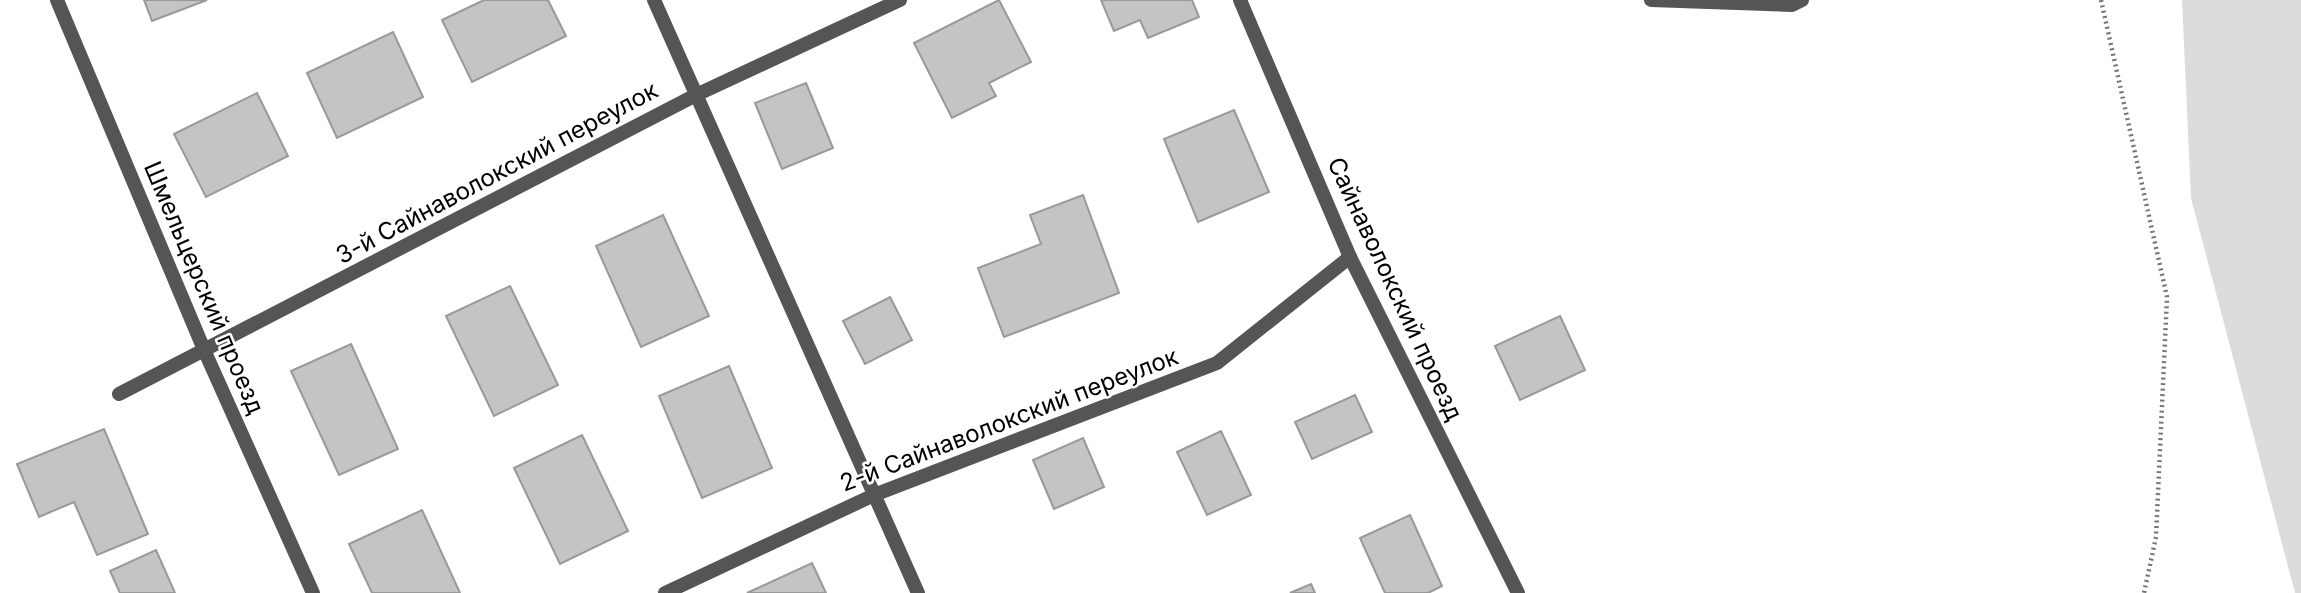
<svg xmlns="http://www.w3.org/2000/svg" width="2301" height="593" viewBox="0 0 2301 593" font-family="Inter,sans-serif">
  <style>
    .green { fill: #dcdcdc }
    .building { fill: #c4c4c4; stroke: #999; stroke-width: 2 }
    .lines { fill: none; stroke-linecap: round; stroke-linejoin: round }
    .path { stroke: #777; stroke-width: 4.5; stroke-dasharray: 2 3.5; stroke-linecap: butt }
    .lane { stroke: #555; stroke-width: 14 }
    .street { stroke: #555; stroke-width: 14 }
    .labels { text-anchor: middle; stroke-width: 5; stroke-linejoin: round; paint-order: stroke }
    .street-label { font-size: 24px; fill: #000; stroke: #fff }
  </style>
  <rect width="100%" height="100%" fill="#fff"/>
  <path class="green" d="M2182,0H2301V593H2295L2191,198Z"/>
  <g class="building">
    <path d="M144,0H207L152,21Z"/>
    <path d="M484,0H548L566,36L472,82L442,20Z"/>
    <path d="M999,0L1031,62L989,83L996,96L952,118L914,43Z"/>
    <path d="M1101,0H1192L1199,17L1148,38L1140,20L1114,31Z"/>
    <path d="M393,32L423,97L337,138L307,73Z"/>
    <path d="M806,83L833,148L782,169L755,103Z"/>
    <path d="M257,93L288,156L206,197L174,134Z"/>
    <path d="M1234,110L1269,192L1198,222L1164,139Z"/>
    <path d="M1083,195L1119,293L1004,337L978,268L1041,244L1030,215Z"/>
    <path d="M663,215L709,316L641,347L596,246Z"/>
    <path d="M510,286L558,385L494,416L446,316Z"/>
    <path d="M890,297L912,340L865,364L843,321Z"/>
    <path d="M1560,316L1585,370L1520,400L1495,346Z"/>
    <path d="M351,344L398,449L339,475L291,371Z"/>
    <path d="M729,366L772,468L702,498L659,396Z"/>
    <path d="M1355,395L1372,432L1312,459L1295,422Z"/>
    <path d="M104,429L148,534L97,555L74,502L39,517L17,464Z"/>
    <path d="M1221,431L1251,495L1207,515L1177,452Z"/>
    <path d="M582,435L628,531L560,564L514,468Z"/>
    <path d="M1083,438L1104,487L1054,509L1033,460Z"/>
    <path d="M422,510L460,593H372L349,544Z"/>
    <path d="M1410,515L1442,586L1428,593H1385L1360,538Z"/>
    <path d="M156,550L175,593H120L110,571Z"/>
    <path d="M812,563L826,593H747Z"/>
    <path d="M1311,584L1315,593H1290Z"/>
  </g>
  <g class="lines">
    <path class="path" d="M2101,0L2167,297L2156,537L2144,593"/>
    <g class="lane">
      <path d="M57,0L205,352L313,593"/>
      <path d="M654,0L918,593"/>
    </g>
    <g class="street">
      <path d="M1240,0L1350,257L1518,593"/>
      <path d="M1651,0L1792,5L1802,0"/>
      <path d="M119,394L696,95L900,0"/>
      <path d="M665,593L874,495L1217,363L1350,257"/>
    </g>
  </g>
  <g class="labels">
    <g class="street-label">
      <text transform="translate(497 173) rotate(-28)" y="8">3-й Сайнаволокский переулок</text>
      <text transform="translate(204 288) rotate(67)" y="8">Шмельцерский проезд</text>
      <text transform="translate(1395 289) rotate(65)" y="8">Сайнаволокский проезд</text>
      <text transform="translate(1009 420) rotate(-21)" y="8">2-й Сайнаволокский переулок</text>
    </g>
  </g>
</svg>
